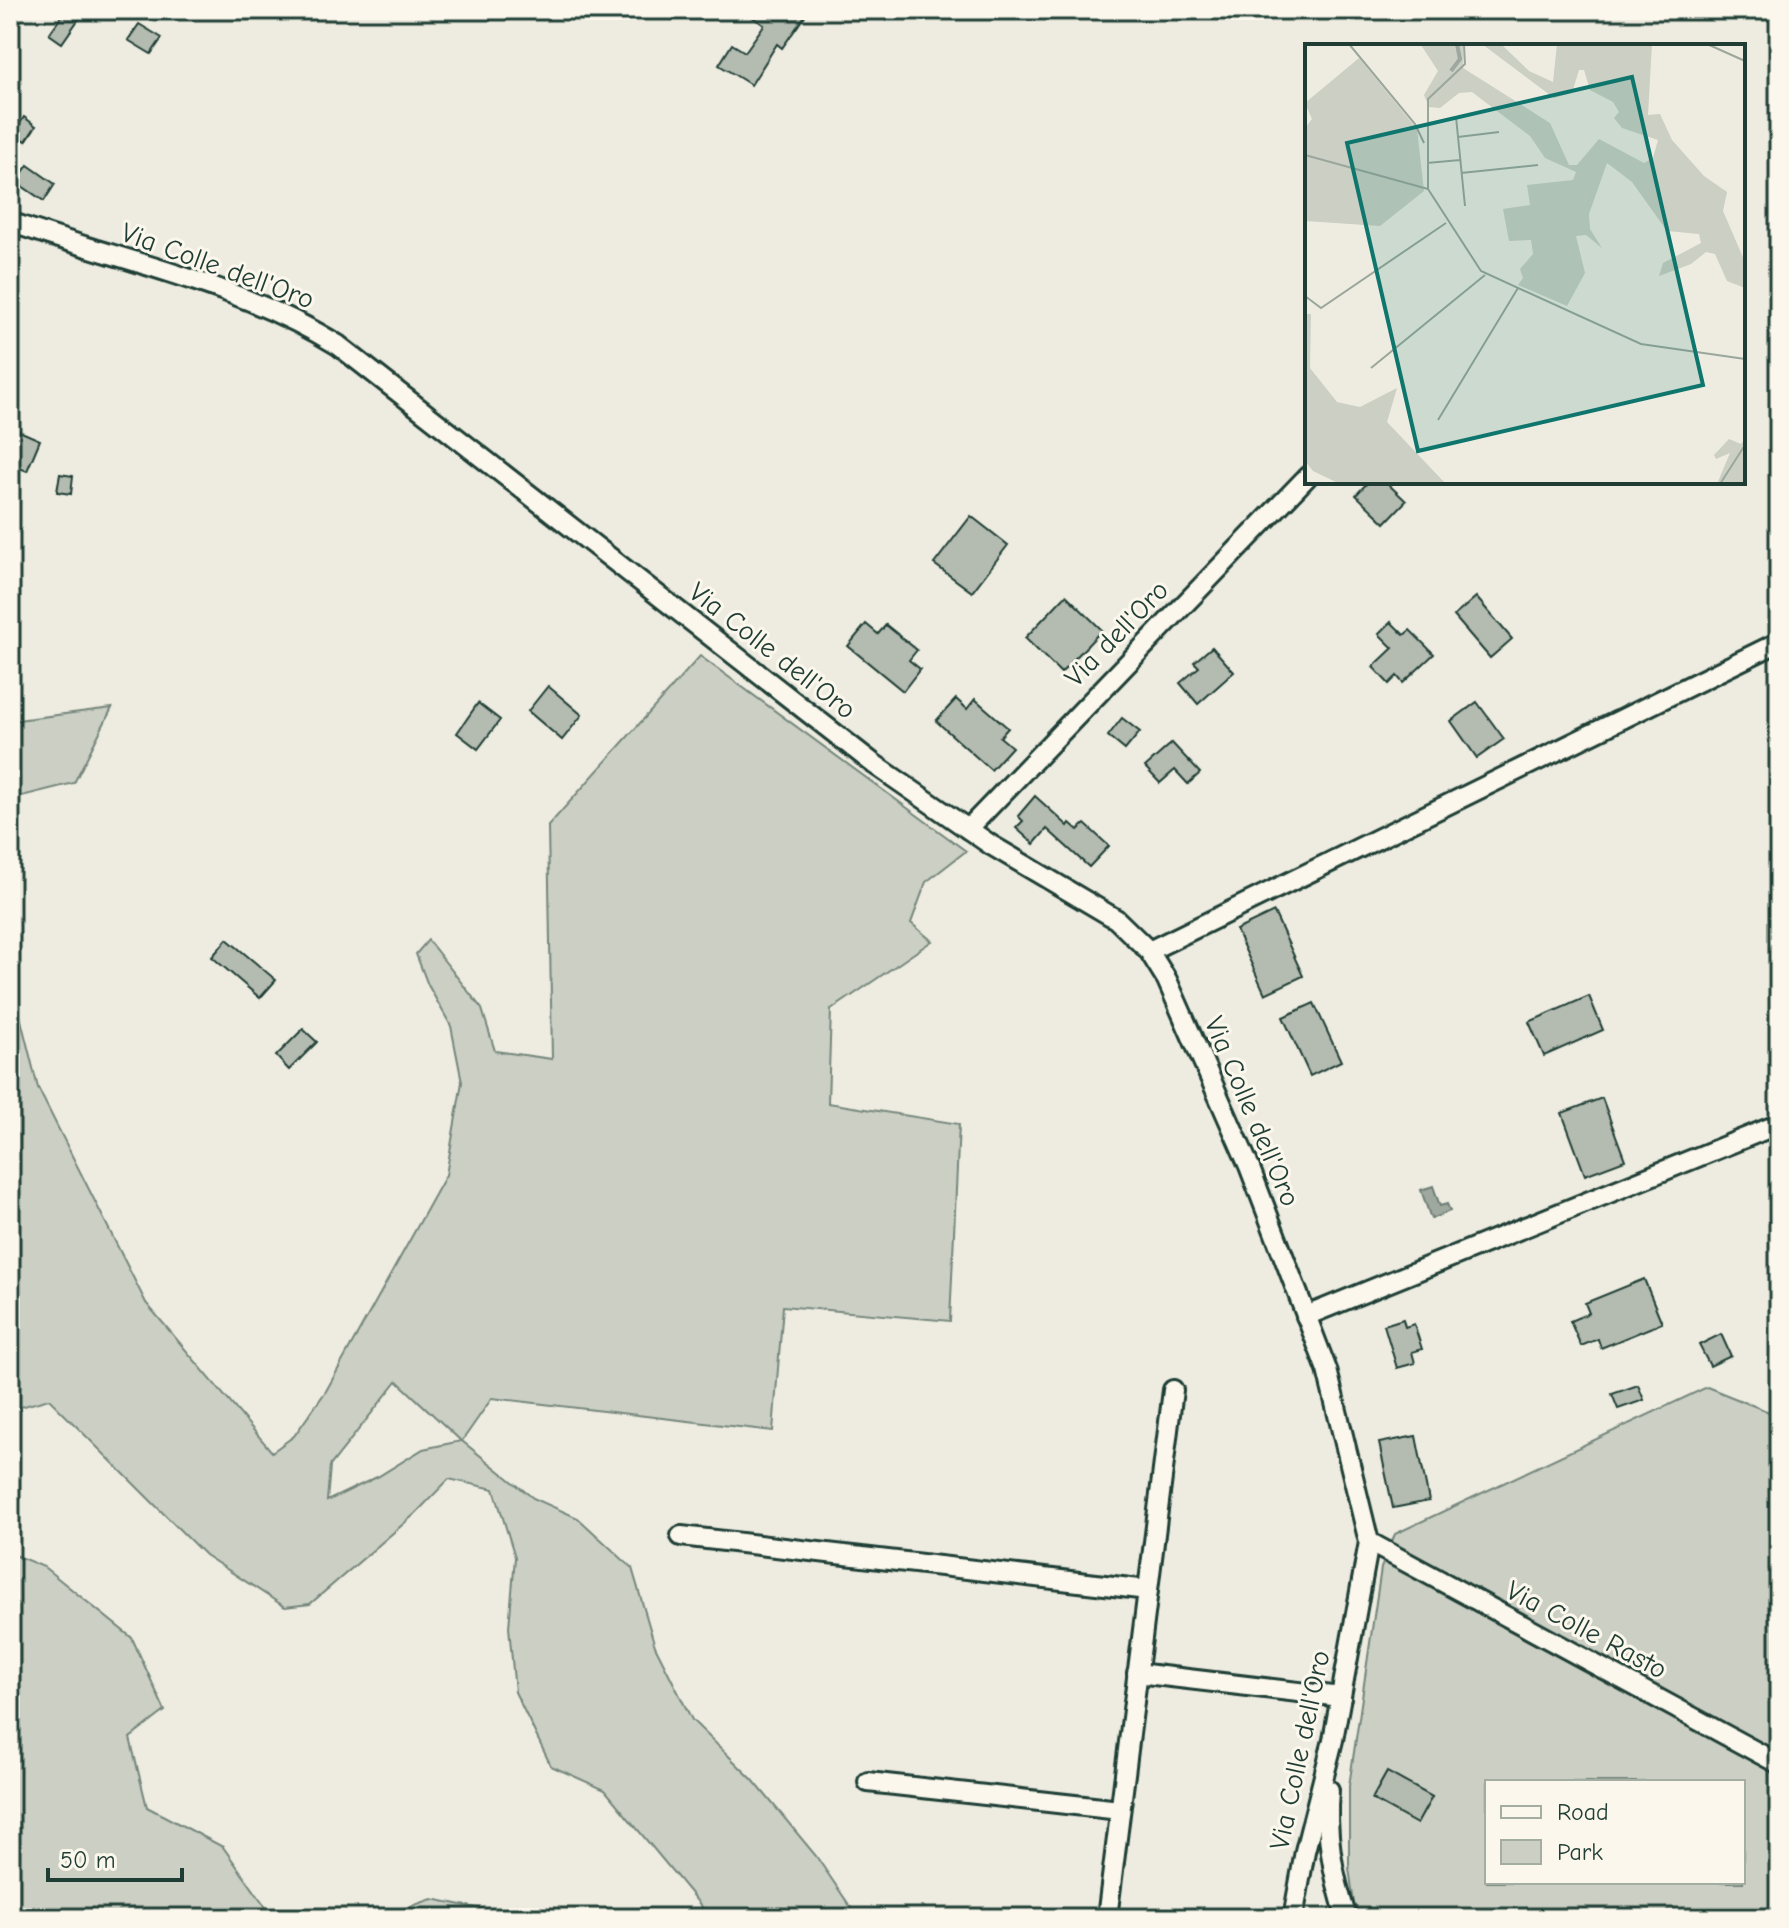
<svg xmlns="http://www.w3.org/2000/svg" width="1789" height="1928" viewBox="0 0 1789 1928" font-family="'Comic Neue',sans-serif">
  <style>
    .green { fill: #cbcfc4; stroke: #75867c; stroke-width: 2; fill-rule: evenodd }
    .water { fill: #9fa89f; stroke: #6c7d74; stroke-width: 2 }
    .building { fill: #b4bbb0; stroke: #1f3d34; stroke-width: 2 }
    .lines { fill: none; stroke-linecap: round; stroke-linejoin: round }
    .street-casing { stroke: #1f3d34; stroke-width: 24 }
    .street { stroke: #fbf7ec; stroke-width: 18 }
    .labels { text-anchor: middle; stroke-width: 6; stroke-linejoin: round; paint-order: stroke }
    .street-label { font-size: 28px; fill: #1f3d34; stroke: #fbf7ec }
    .inset-river { fill: none; stroke: #9fa89f; stroke-width: 4 }
    .inset-road { fill: none; stroke: #9ba69c; stroke-width: 2 }
    .view { fill: #0f766e; fill-opacity: 0.15; stroke: #0f766e; stroke-width: 4 }
    .inset-edge { fill: none; stroke: #1f3d34; stroke-width: 4 }
  </style>
  <rect width="100%" height="100%" fill="#eeece1"/>
  <filter id="ink" filterUnits="userSpaceOnUse"><feTurbulence type="fractalNoise" baseFrequency=".0125" numOctaves="2"/><feDisplacementMap in="SourceGraphic" scale="16" xChannelSelector="R" yChannelSelector="G"/><feConvolveMatrix kernelMatrix="1 2 1 2 8 2 1 2 1" color-interpolation-filters="sRGB"/></filter>
  <g filter="url(#ink)">
    <g class="green">
      <path d="M700,656L966,851L926,882L911,923L932,941L831,1010L828,1103L959,1124L950,1321L783,1306L773,1431L492,1398L462,1441L533,1498L578,1518L632,1568L655,1646L692,1720L753,1780L816,1856L858,1918H711L605,1790L551,1766L515,1692L509,1627L515,1557L494,1489L449,1479L415,1514L310,1604L285,1607L205,1555L49,1399L10,1410V976L38,1088L146,1303L272,1452L294,1436L326,1391L446,1175L462,1082L451,1026L428,985L416,954L428,940L482,1009L495,1051L552,1059L548,826ZM397,1381L461,1441L423,1449L379,1476L327,1501L330,1466Z"/>
      <path d="M112,708L74,783L10,799V721Z"/>
      <path d="M1707,1387L1779,1416V1918H1356L1349,1868V1786L1381,1568L1395,1534ZM1387,1772L1432,1797L1417,1824L1372,1799ZM1487,1782H1743V1882H1487Z"/>
      <path d="M10,1553L44,1567L132,1638L165,1711L130,1738L147,1807L223,1847L268,1910V1918H10Z"/>
      <path d="M432,1899L497,1912L503,1918H377Z"/>
    </g>
    <path class="water" d="M1433,1186L1440,1206L1447,1204L1450,1211L1431,1219L1421,1190Z"/>
    <g class="building">
      <path d="M66,10H85L62,43L49,34Z"/>
      <path d="M742,10H809L782,48L777,44L751,85L719,65L732,44L745,52L764,25Z"/>
      <path d="M139,24L162,38L151,54L128,40Z"/>
      <path d="M24,117L36,126L26,141L14,133Z"/>
      <path d="M28,165L55,184L44,201L16,182Z"/>
      <path d="M10,427L40,440L27,471L10,464Z"/>
      <path d="M60,474L73,476L71,494L57,492Z"/>
      <path d="M1368,482H1386L1406,501L1385,523L1356,495Z"/>
      <path d="M971,516L1008,545L972,592L934,564Z"/>
      <path d="M1066,595L1102,630L1061,673L1025,638Z"/>
      <path d="M1476,597L1512,639L1490,658L1454,616Z"/>
      <path d="M1391,622L1404,635L1410,630L1434,654L1403,683L1397,676L1389,684L1373,667L1393,648L1379,634Z"/>
      <path d="M866,624L878,634L886,625L917,650L909,660L920,669L903,691L848,646Z"/>
      <path d="M1212,647L1234,672L1198,704L1180,683L1199,667L1194,662Z"/>
      <path d="M548,686L582,715L562,740L528,711Z"/>
      <path d="M956,699L967,709L975,699L1008,728L1000,737L1012,747L991,770L936,721Z"/>
      <path d="M1477,702L1504,739L1477,758L1451,721Z"/>
      <path d="M478,703L500,720L478,749L457,733Z"/>
      <path d="M1122,718L1140,732L1125,750L1108,736Z"/>
      <path d="M1172,743L1200,773L1188,784L1175,770L1160,783L1145,767Z"/>
      <path d="M1035,796L1068,826L1070,823L1078,830L1085,824L1109,846L1089,867L1047,829L1034,844L1016,828L1023,821L1018,816Z"/>
      <path d="M1274,912L1303,976L1265,994L1236,930Z"/>
      <path d="M227,939L276,980L260,998L212,957Z"/>
      <path d="M1589,996L1603,1030L1544,1056L1529,1022Z"/>
      <path d="M1314,1003L1341,1061L1310,1076L1283,1017Z"/>
      <path d="M303,1029L317,1042L289,1070L276,1056Z"/>
      <path d="M1602,1098L1625,1160L1585,1175L1562,1113Z"/>
      <path d="M1644,1279L1662,1323L1601,1348L1598,1339L1581,1346L1570,1321L1589,1313L1585,1303Z"/>
      <path d="M1403,1319L1405,1327L1414,1324L1422,1349L1412,1352L1415,1363L1397,1368L1384,1325Z"/>
      <path d="M1721,1334L1731,1356L1710,1366L1699,1345Z"/>
      <path d="M1638,1385L1644,1400L1618,1409L1612,1394Z"/>
      <path d="M1416,1436L1429,1501L1393,1508L1379,1443Z"/>
      <path d="M1387,1772L1432,1797L1417,1824L1372,1799Z"/>
    </g>
    <g class="lines">
      <g class="street-casing">
        <g id="street">
          <path d="M10,222C120,261 238,283 338,345L874,764L991,845L1116,919L1149,951L1167,980L1249,1166L1327,1370L1369,1542L1333,1740L1305,1851L1293,1918"/>
          <path d="M968,829L1307,477"/>
          <path d="M1149,951L1779,642"/>
          <path d="M1306,1316L1779,1124"/>
          <path d="M681,1536L1148,1590"/>
          <path d="M1369,1542L1779,1764"/>
          <path d="M1137,1673L1341,1697"/>
          <path d="M868,1782L1120,1810"/>
          <path d="M1329,1790C1325,1834 1333,1877 1347,1918"/>
          <path d="M1107,1918L1173,1390"/>
        </g>
      </g>
      <use href="#street" class="street"/>
    </g>
  </g>
  <g class="labels">
    <g class="street-label">
      <text transform="translate(218 265) rotate(20)" y="10">Via Colle dell'Oro</text>
      <text transform="translate(1116 633) rotate(-46)" y="10">Via dell'Oro</text>
      <text transform="translate(773 650) rotate(38)" y="10">Via Colle dell'Oro</text>
      <text transform="translate(1253 1111) rotate(67)" y="10">Via Colle dell'Oro</text>
      <text transform="translate(1587 1629) rotate(28)" y="10">Via Colle Rasto</text>
      <text transform="translate(1299 1750) rotate(-78)" y="10">Via Colle dell'Oro</text>
    </g>
  </g>
  <g transform="translate(1305 44)">
    <rect width="440" height="440" fill="#eeece1"/>
    <path d="M159,0L158,24L245,79L264,121H272L294,95L339,119L348,114L353,96L317,84L309,74L314,68L308,58L285,46L279,26H274L267,49L249,54L177,0H196L224,27L248,38L252,0H347L343,71L355,70L367,96L399,132L422,148L418,167L440,218V244L422,237L410,210L401,208L386,220L354,232L358,219L396,199L394,190L362,187L327,138L302,119L284,170L285,185L297,204L281,191L271,192L280,229L262,262L213,241L218,234L215,225L228,210L226,196L204,197L198,165L225,161L222,141L268,136L271,128L240,114L225,92L167,48L154,49L135,64L124,63L119,51L133,27L116,1ZM54,14L112,85L119,147L75,182L0,177V84L7,75L0,59ZM0,270H6L5,324L32,358L55,363L92,344L82,378L141,440H35L8,427L0,417ZM424,395L436,400L440,395V440H412L425,409L411,415L409,411Z" fill="#cbcfc4"/>
    <path class="inset-river" d="M146,27L155,15L152,0"/>
    <path class="inset-road" d="M44,0L110,80L119,99M159,0L160,20L123,55V145L176,227L336,300L440,315M402,0L440,17M151,73L160,162M153,93L194,88M0,111L123,145M122,119L155,116M156,129L233,121M0,252L16,264L141,179M66,324L180,231M133,376L213,244M415,440L440,401"/>
    <path class="view" d="M327,33L398,341L113,407L42,99Z"/>
    <rect width="440" height="440" class="inset-edge"/>
  </g>
  <rect width="1789" height="1928" fill="none" stroke="#fbf7ec" stroke-width="40"/>
  <rect x="20" y="20" width="1749" height="1888" fill="none" stroke="#1f3d34" stroke-width="3" filter="url(#ink)"/>
  <rect x="1485" y="1780" width="260" height="104" fill="#fbf7ec" stroke="#a3ada2" stroke-width="2"/>
  <rect x="1501" y="1806" width="40" height="12" fill="#fbf7ec" stroke="#a3ada2" stroke-width="2"/>
  <text x="1557" y="1820" font-size="24" fill="#1f3d34">Road</text>
  <rect x="1501" y="1840" width="40" height="24" fill="#cbcfc4" stroke="#a3ada2" stroke-width="2"/>
  <text x="1557" y="1860" font-size="24" fill="#1f3d34">Park</text>
  <path d="M48 1868v12h134v-12" fill="none" stroke="#1f3d34" stroke-width="4"/>
  <text x="60" y="1868" font-size="24" fill="#1f3d34" stroke="#fbf7ec" stroke-width="6" paint-order="stroke">50 m</text>
</svg>
